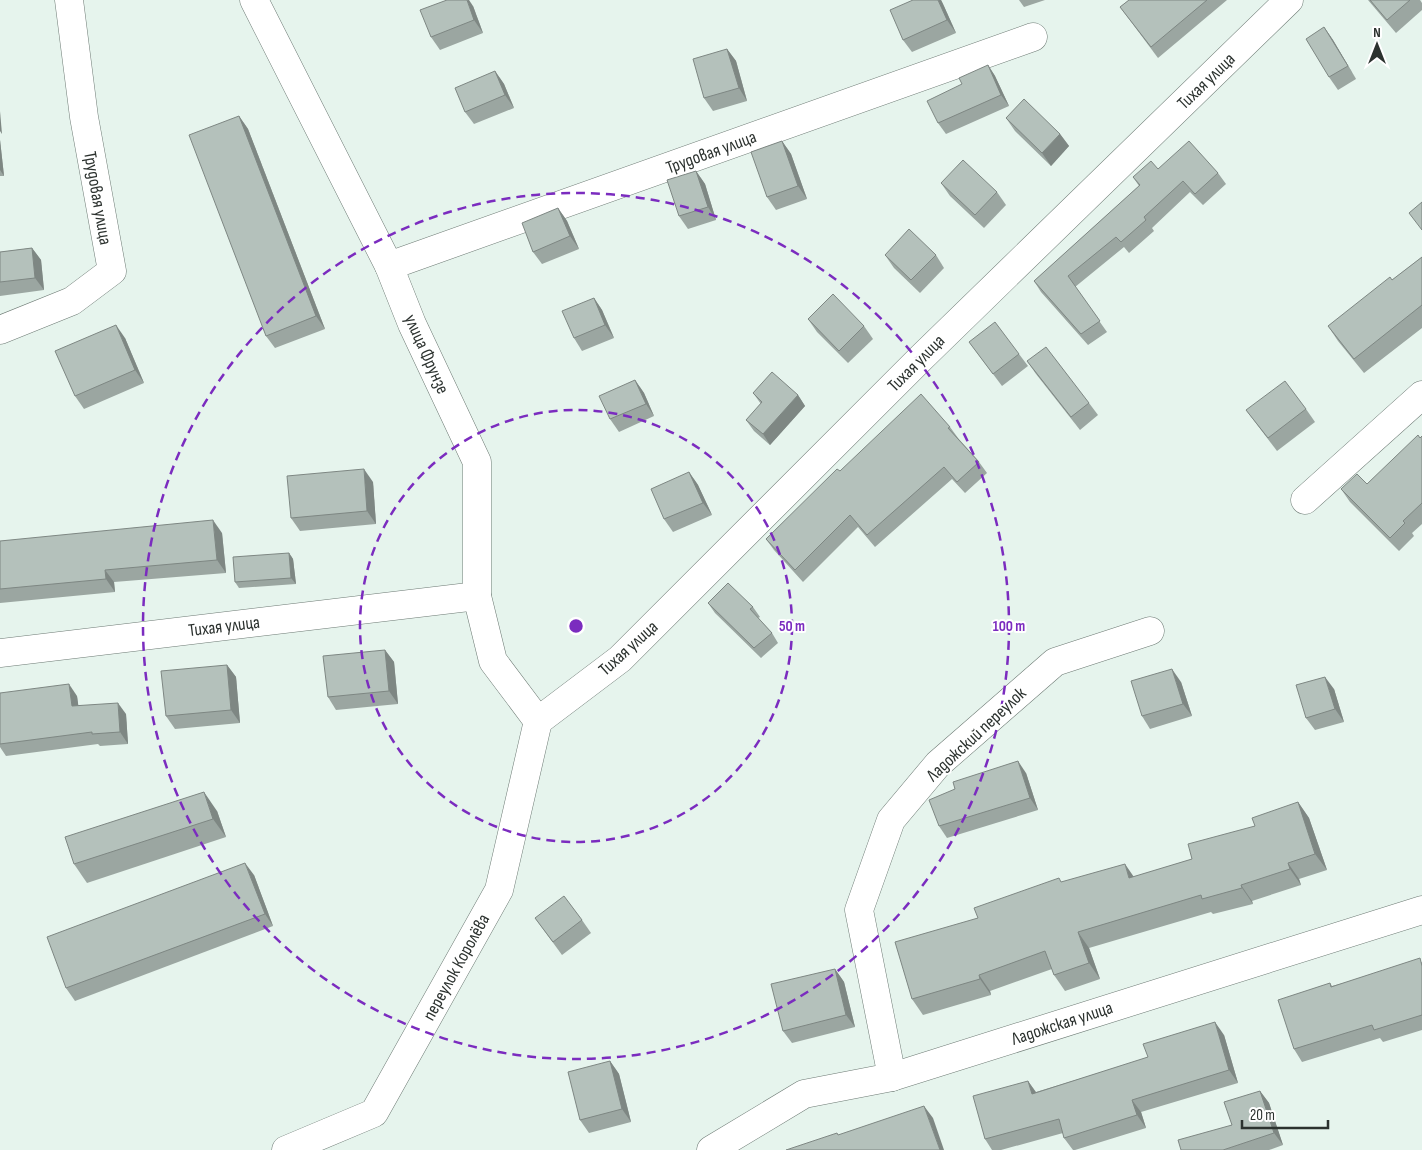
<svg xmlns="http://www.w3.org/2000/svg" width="1422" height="1150" viewBox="0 0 1422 1150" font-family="'Sofia Sans Condensed',sans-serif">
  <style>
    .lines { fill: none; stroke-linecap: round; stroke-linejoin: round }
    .minor-casing { stroke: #6d7a74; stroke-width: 29 }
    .minor { stroke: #fff; stroke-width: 28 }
    .wall { fill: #9ba6a1 }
    .shaded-wall { fill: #7e8783 }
    .building { fill: #b4c1bb; stroke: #7e8783 }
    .ring { fill: none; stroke: #7b2cbf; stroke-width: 2.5; stroke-dasharray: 9 6 }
    .labels { text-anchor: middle; stroke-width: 4; stroke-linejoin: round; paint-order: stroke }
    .street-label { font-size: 18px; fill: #2c322f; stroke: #fff }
    .centre { fill: #7b2cbf; stroke: #fff; stroke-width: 2.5 }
    .ring-label { font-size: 15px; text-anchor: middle; font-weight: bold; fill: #7b2cbf; stroke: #fff; stroke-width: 4; stroke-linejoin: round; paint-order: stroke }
  </style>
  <rect width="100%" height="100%" fill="#e6f4ed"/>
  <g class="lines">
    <g class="minor-casing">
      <g id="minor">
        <path d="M254,0L389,266L412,324L477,462V596L493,661L538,721"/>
        <path d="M389,266L1033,37"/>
        <path d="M0,330L72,301L112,271L84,117L69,0"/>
        <path d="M1305,500L1422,395"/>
        <path d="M0,653L477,596"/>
        <path d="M538,721L620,659L921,358L1289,0"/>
        <path d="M892,1077L859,910L891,820L938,764L1055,662L1150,631"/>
        <path d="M286,1150L374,1113L499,890L538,721"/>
        <path d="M711,1150L804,1094L892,1077L1422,910"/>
      </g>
    </g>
    <use href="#minor" class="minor"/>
  </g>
  <g class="wall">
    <path d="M913,0H941L943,4L956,33L912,52L903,40Z"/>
    <path d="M1019,0H1045L1024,7Z"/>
    <path d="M1129,0H1227L1158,58L1120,7Z"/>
    <path d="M1368,0H1420L1422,3V10L1396,33Z"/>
    <path d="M473,6L483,33L440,50L431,37Z"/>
    <path d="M1324,27L1333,40L1356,79L1338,90L1329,77Z"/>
    <path d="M727,49L736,61L747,101L713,111L704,98Z"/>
    <path d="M988,65L995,76L1009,106L946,134L938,123L962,84Z"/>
    <path d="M495,71L504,84L514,108L474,124L465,112Z"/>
    <path d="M239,116L248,129L325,329L275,348L266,336Z"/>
    <path d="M1006,118L1060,134L1069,146L1051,166L1015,131Z"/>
    <path d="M0,140L4,176H0Z"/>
    <path d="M782,141L791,154L807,199L776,210L767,197Z"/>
    <path d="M1158,169L1218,173L1226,184L1203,205L1190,192L1152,228L1154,231L1129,253L1124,247L1075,287L1107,332L1088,345L1041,292L1034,281L1139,186L1133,177Z"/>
    <path d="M696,171L705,184L716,220L688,229L679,216Z"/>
    <path d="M941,183L997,192L1006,205L984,228L950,196Z"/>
    <path d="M558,208L567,221L579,249L542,264L533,252Z"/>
    <path d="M32,248L41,260L44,290L0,296V252Z"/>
    <path d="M885,255H936L944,268L920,293L894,268Z"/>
    <path d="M1422,257V328L1364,373L1338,341L1328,326L1392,280Z"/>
    <path d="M594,298L602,310L614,338L582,351L574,338Z"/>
    <path d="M808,319L864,326L873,339L848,363L817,332Z"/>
    <path d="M125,338L144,383L84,409L75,396Z"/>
    <path d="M969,342L1019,354L1028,366L1002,386Z"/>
    <path d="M1027,361L1089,403L1098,415L1080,430L1036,374Z"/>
    <path d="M635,380L644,393L654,416L619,432L610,419Z"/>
    <path d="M753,393L798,395L805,406L770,445L754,431L746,420L761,404Z"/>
    <path d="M1306,409L1315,422L1277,451L1246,410Z"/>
    <path d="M950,427L958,438L979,462L987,473L965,493L952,479L875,547L858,527L803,582L774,550L766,539L840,471Z"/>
    <path d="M1422,436V524L1412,533L1414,536L1399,551L1350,502L1341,489L1367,484Z"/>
    <path d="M689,472L698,485L712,515L673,532L664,519Z"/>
    <path d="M373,482L376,524L300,531L291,518Z"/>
    <path d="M222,533L226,573L114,582L115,592L0,603V541Z"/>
    <path d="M289,553L293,559L296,584L239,588L235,582Z"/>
    <path d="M708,603L753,607L760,617L758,618L772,633L778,643L761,658L715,613Z"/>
    <path d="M385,650L394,662L398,704L336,710L328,697Z"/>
    <path d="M227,665L236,677L240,723L175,729L166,716Z"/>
    <path d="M1181,682L1192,716L1150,729L1142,716Z"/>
    <path d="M1334,689L1344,722L1315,730L1306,718Z"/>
    <path d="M0,693L77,696L78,705L126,714L128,744L100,746L98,744L6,756L0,747Z"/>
    <path d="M1026,773L1038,810L947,838L939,826L955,789Z"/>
    <path d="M1298,802L1309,818L1327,870L1299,879L1301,885L1252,901L1253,904L1213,914L1211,912L1089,948L1100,979L1065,991L1054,975L1052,969L990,991L991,995L923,1015L912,999L978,918L1062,882L1134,877L1192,859L1255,826Z"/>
    <path d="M217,811L226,837L87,883L74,864Z"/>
    <path d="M254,875L273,926L75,1001L66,988Z"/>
    <path d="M535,918L582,920L591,933L562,955Z"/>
    <path d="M1422,962V1030L1383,1042L1380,1038L1302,1062L1294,1049L1330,983L1332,986Z"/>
    <path d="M835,969L844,982L855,1027L792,1043L783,1031Z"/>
    <path d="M1224,1035L1238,1083L1141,1112L1146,1128L1075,1150H1073L1064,1138L1063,1133L1001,1150H992L985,1139L1028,1081L1036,1092Z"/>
    <path d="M610,1061L619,1074L631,1122L589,1133L580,1120Z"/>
    <path d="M1260,1091L1269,1103L1283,1145L1269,1150H1181L1232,1125Z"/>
  </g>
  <g class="shaded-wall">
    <path d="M467,0H469L473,6L483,33L474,20Z"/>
    <path d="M938,0H941L943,4L956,33L947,20Z"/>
    <path d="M1324,27L1333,40L1356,79Z"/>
    <path d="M727,49L736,61L747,101L739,88Z"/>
    <path d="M988,65L995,76L1009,106L1001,95Z"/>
    <path d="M495,71L504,84L514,108L505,95Z"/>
    <path d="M0,111L2,134L0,131Z"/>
    <path d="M239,116L248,129L325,329L316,316Z"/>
    <path d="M1060,134L1069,146L1051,166L1042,153Z"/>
    <path d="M0,140L4,176L0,170Z"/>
    <path d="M782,141L791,154L807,199L798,186Z"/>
    <path d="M696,171L705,184L716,220L708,207Z"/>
    <path d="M558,208L567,221L579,249L570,236Z"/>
    <path d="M32,248L41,260L44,290L35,278Z"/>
    <path d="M594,298L602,310L614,338L605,325Z"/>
    <path d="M116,325L125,338L144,383L135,370Z"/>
    <path d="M635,380L644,393L654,416L646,404Z"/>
    <path d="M798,395L805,406L770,445L763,434Z"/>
    <path d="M364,469L373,482L376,524L367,511Z"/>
    <path d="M689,472L698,485L712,515L703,503Z"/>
    <path d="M213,520L222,533L226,573L217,560Z"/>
    <path d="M289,553L293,559L296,584L291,578Z"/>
    <path d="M105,570L114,582L115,592L106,579Z"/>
    <path d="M385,650L394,662L398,704L389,691Z"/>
    <path d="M227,665L236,677L240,723L231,710Z"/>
    <path d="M1172,669L1181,682L1192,716L1183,704Z"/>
    <path d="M1325,677L1334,689L1344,722L1335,709Z"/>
    <path d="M69,684L77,696L80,717L72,706Z"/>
    <path d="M118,703L126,714L128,744L120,732Z"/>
    <path d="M1018,761L1026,773L1038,810L1030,798Z"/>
    <path d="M204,792L217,811L226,837L213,819Z"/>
    <path d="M1298,802L1309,818L1327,870L1315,854Z"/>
    <path d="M245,863L254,875L273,926L265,914Z"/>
    <path d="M1288,863L1299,879L1301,885L1290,869Z"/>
    <path d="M1125,864L1136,880L1129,878Z"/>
    <path d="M1241,885L1252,901L1253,904L1242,888Z"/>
    <path d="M1078,932L1089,948L1100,979L1089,963Z"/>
    <path d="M835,969L844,982L855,1027L846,1015Z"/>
    <path d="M979,975L990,991L991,995L980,979Z"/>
    <path d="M1215,1022L1224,1035L1238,1083L1229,1070Z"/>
    <path d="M610,1061L619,1074L631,1122L622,1109Z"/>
    <path d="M1028,1081L1037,1094H1032Z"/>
    <path d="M1260,1091L1269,1103L1283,1145L1274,1133Z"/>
    <path d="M1132,1100L1141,1112L1146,1128L1137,1115Z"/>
    <path d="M924,1106L933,1118L944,1150H940Z"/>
  </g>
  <g class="building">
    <path d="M447,0H467L474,20L431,37L420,10Z"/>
    <path d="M913,0H938L947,20L903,40L890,10Z"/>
    <path d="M1129,0H1207L1151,47L1120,7Z"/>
    <path d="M1370,0H1410L1387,20Z"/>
    <path d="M1324,27L1348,66L1329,77L1306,39Z"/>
    <path d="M727,49L739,88L704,98L693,59Z"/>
    <path d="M988,65L1001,95L938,123L927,101L962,84L959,78Z"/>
    <path d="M495,71L505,95L465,112L455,88Z"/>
    <path d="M1024,99L1060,134L1042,153L1006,118Z"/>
    <path d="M239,116L316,316L266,336L189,135Z"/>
    <path d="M782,141L798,186L767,197L751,152Z"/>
    <path d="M1189,141L1218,173L1195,194L1183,181L1144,217L1146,220L1121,242L1116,237L1068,276L1100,321L1081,334L1034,281L1140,185L1133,177L1151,161L1158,169Z"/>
    <path d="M963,160L997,192L975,215L941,183Z"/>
    <path d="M696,171L708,207L679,216L667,180Z"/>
    <path d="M1422,202V230L1409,213Z"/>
    <path d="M558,208L570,236L533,252L522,223Z"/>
    <path d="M909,229L936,255L911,280L885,255Z"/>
    <path d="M32,248L35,278L0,282V252Z"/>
    <path d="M1422,257V305L1354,359L1328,326L1390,277L1392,280Z"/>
    <path d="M833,294L864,326L839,351L808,319Z"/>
    <path d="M594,298L605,325L574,338L562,311Z"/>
    <path d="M995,322L1019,354L993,374L969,342Z"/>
    <path d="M116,325L135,370L75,396L55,351Z"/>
    <path d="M1046,347L1089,403L1071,417L1027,361Z"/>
    <path d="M772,372L798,395L763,434L746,420L762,402L753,393Z"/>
    <path d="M635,380L646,404L610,419L599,396Z"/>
    <path d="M1285,381L1306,409L1268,438L1246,410Z"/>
    <path d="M921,394L950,427L948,428L979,462L957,482L944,467L867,535L850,515L795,570L766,539L837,469L840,471Z"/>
    <path d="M1418,435L1420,438L1422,436V503L1403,521L1405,523L1390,538L1341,489L1357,474L1367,484Z"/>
    <path d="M364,469L367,511L291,518L287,476Z"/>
    <path d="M689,472L703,503L664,519L651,489Z"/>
    <path d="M213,520L217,560L105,570L106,579L0,589V541Z"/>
    <path d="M289,553L291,578L235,582L233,557Z"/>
    <path d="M728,583L753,607L750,609L772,633L754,648L708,603Z"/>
    <path d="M385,650L389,691L328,697L323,656Z"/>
    <path d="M227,665L231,710L166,716L161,671Z"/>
    <path d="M1172,669L1183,704L1142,716L1131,681Z"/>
    <path d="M1325,677L1335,709L1306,718L1296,685Z"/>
    <path d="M69,684L72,706L118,703L120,732L92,734V732L0,744V693Z"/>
    <path d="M1018,761L1030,798L939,826L929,800L955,789L953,782Z"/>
    <path d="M204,792L213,819L74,864L65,837Z"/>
    <path d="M1298,802L1315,854L1288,863L1290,869L1241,885L1242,888L1202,899L1201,895L1078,932L1089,963L1054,975L1045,951L979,975L980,979L912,999L895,942L978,918L974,908L1059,878L1061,882L1125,864L1129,878L1192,859L1188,844L1255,826L1252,818Z"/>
    <path d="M245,863L265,914L66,988L47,937Z"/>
    <path d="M564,896L582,920L553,942L535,918Z"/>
    <path d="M1420,958L1422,966V1015L1374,1030L1372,1025L1294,1049L1278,1000L1330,983L1331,987Z"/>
    <path d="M835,969L846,1015L783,1031L771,984Z"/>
    <path d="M1215,1022L1229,1070L1132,1100L1137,1115L1064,1138L1059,1119L985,1139L973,1096L1028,1081L1032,1094L1148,1057L1143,1044Z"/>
    <path d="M610,1061L622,1109L580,1120L568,1072Z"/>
    <path d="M1260,1091L1274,1133L1223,1150H1181L1178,1140L1232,1125L1224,1102Z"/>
    <path d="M924,1106L940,1150H786L837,1133L838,1135Z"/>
  </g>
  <g class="ring">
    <circle cx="576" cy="626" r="216"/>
    <circle cx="576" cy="626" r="433"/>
  </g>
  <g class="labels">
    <g class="street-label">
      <text transform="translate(1206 81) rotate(-44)" y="6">Тихая улица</text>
      <text transform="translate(711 152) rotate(-20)" y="6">Трудовая улица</text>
      <text transform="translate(98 198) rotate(80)" y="6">Трудовая улица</text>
      <text transform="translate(427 354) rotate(66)" y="6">улица Фрунзе</text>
      <text transform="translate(916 363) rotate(-45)" y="6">Тихая улица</text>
      <text transform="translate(224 626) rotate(-7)" y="6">Тихая улица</text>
      <text transform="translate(628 648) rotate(-42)" y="6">Тихая улица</text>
      <text transform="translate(976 734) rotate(-43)" y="6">Ладожский переулок</text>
      <text transform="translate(456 967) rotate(-61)" y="6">переулок Королёва</text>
      <text transform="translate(1062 1023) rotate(-18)" y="6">Ладожская улица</text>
    </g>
  </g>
  <circle cx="576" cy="626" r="8" class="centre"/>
  <g class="ring-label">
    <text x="792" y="631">50 m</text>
    <text x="1009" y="631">100 m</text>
  </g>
  <g transform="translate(1377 45)" stroke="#ffffff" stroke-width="4" paint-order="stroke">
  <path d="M0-4L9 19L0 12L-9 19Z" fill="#2c322f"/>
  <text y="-8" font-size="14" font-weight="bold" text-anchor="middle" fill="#2c322f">N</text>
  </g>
  <path d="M1242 1120v8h86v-8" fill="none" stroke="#2c322f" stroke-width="2.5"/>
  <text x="1250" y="1120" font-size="15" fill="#2c322f" stroke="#ffffff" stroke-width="4" paint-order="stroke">20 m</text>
</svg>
